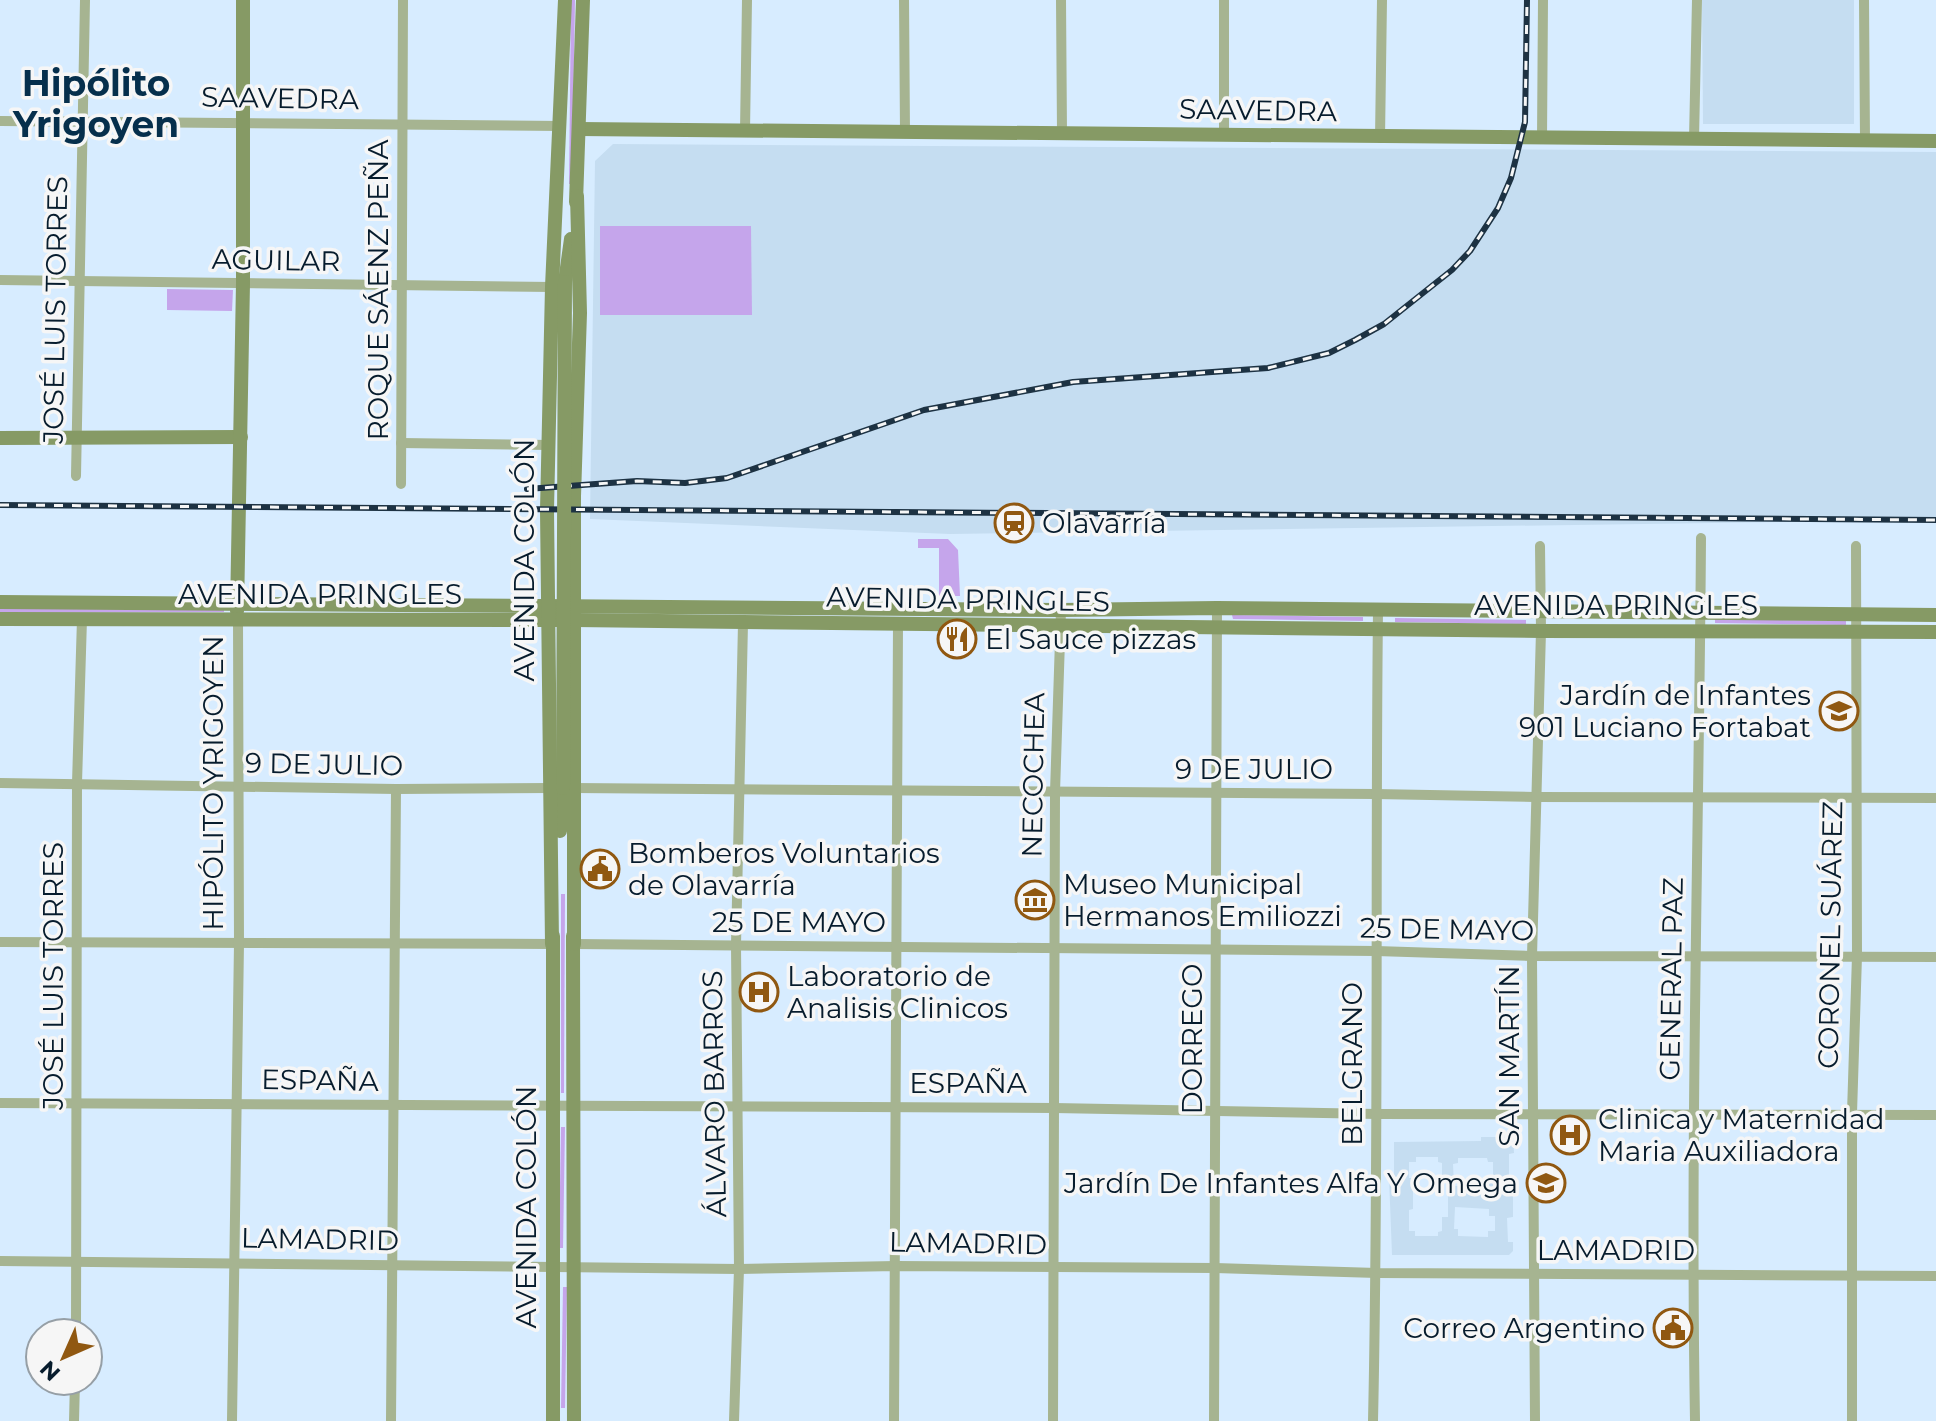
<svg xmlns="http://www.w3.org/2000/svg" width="1936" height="1421" viewBox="0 0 1936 1421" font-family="Montserrat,sans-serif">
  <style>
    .built { fill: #c5ddf1; fill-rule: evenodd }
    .green { fill: #c5a5eb }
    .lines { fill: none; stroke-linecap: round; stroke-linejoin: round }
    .street { stroke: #a6b491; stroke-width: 10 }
    .secondary { stroke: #869a65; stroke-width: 14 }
    .rail-casing { stroke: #1d3243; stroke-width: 6 }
    .rail { stroke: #f6f6f6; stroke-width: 3; stroke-dasharray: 9; stroke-linecap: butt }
    .secondary-bridge { stroke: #869a65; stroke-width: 14 }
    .labels { text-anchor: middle; stroke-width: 7; stroke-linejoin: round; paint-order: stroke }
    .street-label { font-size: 28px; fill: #071c2d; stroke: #f6f6f6 }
    .poi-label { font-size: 28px; fill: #071c2d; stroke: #f6f6f6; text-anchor: start }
    .district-label { font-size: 36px; font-weight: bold; fill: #062f4c; stroke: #f6f6f6 }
  </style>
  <rect width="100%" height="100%" fill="#d7ecff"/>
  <g class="built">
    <path d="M1702,0H1854V124H1703Z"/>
    <path d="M613,144L1936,152V522L1841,521L950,534L590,519L595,161Z"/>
    <path d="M1481,1137H1513L1514,1153L1509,1154V1178H1513V1217L1507,1218L1508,1242H1513V1251L1509,1255H1392L1389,1177L1394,1176V1142L1481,1141ZM1416,1157H1438V1162L1442,1163V1178H1448V1217H1442V1231L1438,1232V1236H1415V1231H1409V1210L1413,1209V1178H1409V1162H1416ZM1458,1158H1487L1488,1162H1493V1177H1488V1185L1454,1186L1453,1164L1458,1163ZM1455,1207L1489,1209V1216H1495V1231H1488V1237L1458,1236V1229H1454Z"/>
  </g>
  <g class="green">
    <path d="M571,0H575L572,184H569Z"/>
    <path d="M600,226H751L752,315H600Z"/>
    <path d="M167,289L233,290L232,311L167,310Z"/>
    <path d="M918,539H948L958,550L960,596H939V548H918Z"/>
    <path d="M224,608V612L0,613V609Z"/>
    <path d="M1232,615L1363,617V621L1233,619Z"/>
    <path d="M1395,618L1526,620V624L1395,622Z"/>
    <path d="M1715,619L1846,621V625L1715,623Z"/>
    <path d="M561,894H565L564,1093H561Z"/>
    <path d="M561,1127H565L563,1248H559Z"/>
    <path d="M563,1287H567L565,1408H561Z"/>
  </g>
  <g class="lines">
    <g class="street">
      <path d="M904,0L905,132"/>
      <path d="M1061,0L1062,132"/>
      <path d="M1224,0V136"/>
      <path d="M1864,0L1865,140"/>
      <path d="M0,121L560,126"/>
      <path d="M745,131L747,0"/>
      <path d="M1380,138L1382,0"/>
      <path d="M1542,139L1543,0"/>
      <path d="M1694,139L1697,0"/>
      <path d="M0,280L552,287"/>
      <path d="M401,443L550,445"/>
      <path d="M76,476L85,0"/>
      <path d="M401,484L403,0"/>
      <path d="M0,783L396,789L551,788"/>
      <path d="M573,788L1375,794L1535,797L1936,798"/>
      <path d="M0,942L552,944"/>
      <path d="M574,944L1376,951L1532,956L1936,957"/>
      <path d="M0,1103L1054,1108L1377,1114L1936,1115"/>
      <path d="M0,1261L739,1269L896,1266L1215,1268L1377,1273L1936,1276"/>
      <path d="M76,1333L77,783L82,619"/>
      <path d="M74,1421L75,1381"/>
      <path d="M232,1421L239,943L238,618"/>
      <path d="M391,1421L396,789"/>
      <path d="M734,1421L739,1269L736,945L743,623"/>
      <path d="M894,1421L898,623"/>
      <path d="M1053,1421L1055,792L1061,610"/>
      <path d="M1214,1421L1217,608"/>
      <path d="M1373,1421C1379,1151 1375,881 1378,610"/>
      <path d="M1535,1421L1532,956L1541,631L1540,546"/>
      <path d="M1695,1421C1690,1127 1699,832 1701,538"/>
      <path d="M1852,1421V1113L1857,956L1856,546"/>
    </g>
    <g class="secondary">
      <path d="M579,129L1936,141"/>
      <path d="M576,202L583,0"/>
      <path d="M565,282L571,239"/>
      <path d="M0,438L241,437"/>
      <path d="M0,602L1061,610L1217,608L1936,615"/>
      <path d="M237,611L243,283V0"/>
      <path d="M0,619L574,620L1541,631L1936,632"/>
      <path d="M560,831L563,788"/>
      <path d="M573,936L574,1421"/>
      <path d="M552,944L547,510L552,287L565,0"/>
      <path d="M574,944V496L580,313L577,196"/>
      <path d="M553,1421V936"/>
    </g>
    <g class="rail-casing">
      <g id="rail">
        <path d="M527,489L637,481L685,483L727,478L924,410L1073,382L1268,368L1329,353L1355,340L1384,324L1452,270L1470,251L1498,208L1511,178L1525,122L1527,0"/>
        <path d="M0,505L1936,520"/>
      </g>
    </g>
    <use href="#rail" class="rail"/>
    <path class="secondary-bridge" d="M563,788L565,282"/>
  </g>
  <defs>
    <g id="station-ring" transform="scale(2)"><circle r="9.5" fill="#f6f6f6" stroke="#905811" stroke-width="1.5"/><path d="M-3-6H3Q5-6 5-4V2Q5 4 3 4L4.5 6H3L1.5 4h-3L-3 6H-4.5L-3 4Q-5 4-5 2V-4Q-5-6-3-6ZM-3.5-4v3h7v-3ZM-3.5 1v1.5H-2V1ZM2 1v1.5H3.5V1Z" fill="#905811"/></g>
    <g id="restaurant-ring" transform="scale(2)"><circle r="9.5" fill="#f6f6f6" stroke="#905811" stroke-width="1.5"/><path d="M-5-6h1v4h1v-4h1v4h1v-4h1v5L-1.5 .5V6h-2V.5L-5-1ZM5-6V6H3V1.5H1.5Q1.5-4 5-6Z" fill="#905811"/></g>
    <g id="school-ring" transform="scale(2)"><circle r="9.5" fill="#f6f6f6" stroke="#905811" stroke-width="1.5"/><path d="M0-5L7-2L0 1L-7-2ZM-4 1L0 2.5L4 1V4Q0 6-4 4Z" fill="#905811"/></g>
    <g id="civic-ring" transform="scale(2)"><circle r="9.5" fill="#f6f6f6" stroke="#905811" stroke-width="1.5"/><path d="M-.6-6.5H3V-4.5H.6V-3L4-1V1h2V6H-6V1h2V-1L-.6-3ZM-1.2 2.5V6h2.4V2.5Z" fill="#905811"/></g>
    <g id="museum-ring" transform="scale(2)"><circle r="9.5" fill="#f6f6f6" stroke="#905811" stroke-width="1.5"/><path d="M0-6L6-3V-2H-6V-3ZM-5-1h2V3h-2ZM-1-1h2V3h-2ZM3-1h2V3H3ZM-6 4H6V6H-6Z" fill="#905811"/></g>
    <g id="hospital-ring" transform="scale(2)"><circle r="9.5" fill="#f6f6f6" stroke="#905811" stroke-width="1.5"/><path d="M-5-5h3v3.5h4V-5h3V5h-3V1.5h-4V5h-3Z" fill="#905811"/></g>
  </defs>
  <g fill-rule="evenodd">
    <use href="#station-ring" x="1014" y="523"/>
    <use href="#restaurant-ring" x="957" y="639"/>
    <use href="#school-ring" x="1839" y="711"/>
    <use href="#civic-ring" x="600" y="869"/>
    <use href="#museum-ring" x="1035" y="900"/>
    <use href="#hospital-ring" x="759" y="992"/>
    <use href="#hospital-ring" x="1570" y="1135"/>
    <use href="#school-ring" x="1546" y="1183"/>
    <use href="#civic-ring" x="1673" y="1328"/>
  </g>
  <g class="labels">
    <g class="street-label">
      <text transform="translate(280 98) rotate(1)" y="10">SAAVEDRA</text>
      <text transform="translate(1258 110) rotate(1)" y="10">SAAVEDRA</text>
      <text transform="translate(276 260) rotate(1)" y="10">AGUILAR</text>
      <text transform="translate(378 290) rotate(-90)" y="10">ROQUE SÁENZ PEÑA</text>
      <text transform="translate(55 310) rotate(-89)" y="10">JOSÉ LUIS TORRES</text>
      <text transform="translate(524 560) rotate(-90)" y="10">AVENIDA COLÓN</text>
      <text x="320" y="604">AVENIDA PRINGLES</text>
      <text transform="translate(968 599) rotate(1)" y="10">AVENIDA PRINGLES</text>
      <text x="1616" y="615">AVENIDA PRINGLES</text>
      <text transform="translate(324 764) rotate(1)" y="10">9 DE JULIO</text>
      <text x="1254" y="779">9 DE JULIO</text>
      <text transform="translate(1033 775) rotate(-89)" y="10">NECOCHEA</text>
      <text transform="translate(213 783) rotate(-90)" y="10">HIPÓLITO YRIGOYEN</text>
      <text x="799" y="932">25 DE MAYO</text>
      <text transform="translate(1447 929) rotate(1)" y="10">25 DE MAYO</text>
      <text transform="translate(1830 935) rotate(-89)" y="10">CORONEL SUÁREZ</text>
      <text transform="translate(53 976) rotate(-90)" y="10">JOSÉ LUIS TORRES</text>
      <text transform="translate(1671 979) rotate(-89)" y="10">GENERAL PAZ</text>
      <text transform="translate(1192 1039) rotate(-90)" y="10">DORREGO</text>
      <text transform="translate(1509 1056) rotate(-90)" y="10">SAN MARTÍN</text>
      <text transform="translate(1352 1064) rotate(-90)" y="10">BELGRANO</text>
      <text transform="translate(320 1080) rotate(1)" y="10">ESPAÑA</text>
      <text x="968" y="1093">ESPAÑA</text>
      <text transform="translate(714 1094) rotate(-91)" y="10">ÁLVARO BARROS</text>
      <text transform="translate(526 1207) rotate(-90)" y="10">AVENIDA COLÓN</text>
      <text transform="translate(320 1239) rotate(1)" y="10">LAMADRID</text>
      <text transform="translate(968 1243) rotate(1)" y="10">LAMADRID</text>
      <text x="1616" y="1260">LAMADRID</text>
    </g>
    <g class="poi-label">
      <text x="1042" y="533">Olavarría</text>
      <text x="985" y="649">El Sauce pizzas</text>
      <text x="1811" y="705" text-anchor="end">Jardín de Infantes<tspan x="1811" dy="32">901 Luciano Fortabat</tspan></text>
      <text x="628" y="863">Bomberos Voluntarios<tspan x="628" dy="32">de Olavarría</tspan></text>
      <text x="1063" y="894">Museo Municipal<tspan x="1063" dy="32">Hermanos Emiliozzi</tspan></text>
      <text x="787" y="986">Laboratorio de<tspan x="787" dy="32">Analisis Clinicos</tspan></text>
      <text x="1598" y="1129">Clinica y Maternidad<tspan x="1598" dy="32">Maria Auxiliadora</tspan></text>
      <text x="1518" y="1193" text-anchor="end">Jardín De Infantes Alfa Y Omega</text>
      <text x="1645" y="1338" text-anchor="end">Correo Argentino</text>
    </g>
    <g class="district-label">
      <text x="96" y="96">Hipólito<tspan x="96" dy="41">Yrigoyen</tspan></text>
    </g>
  </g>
  <g transform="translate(64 1357) rotate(225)"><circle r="38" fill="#f6f6f6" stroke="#969fa6" stroke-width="2"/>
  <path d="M0-6L14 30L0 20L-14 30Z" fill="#905811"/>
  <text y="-12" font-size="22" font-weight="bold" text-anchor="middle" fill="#071c2d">N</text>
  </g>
</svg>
